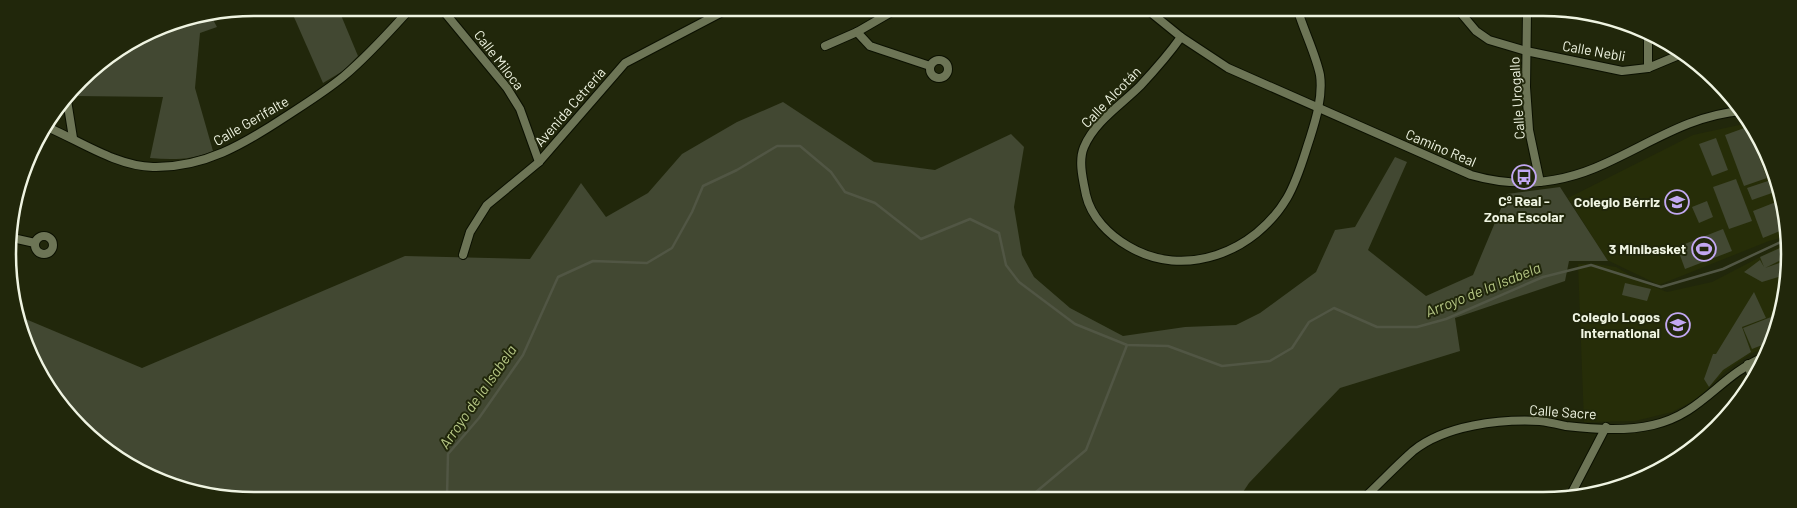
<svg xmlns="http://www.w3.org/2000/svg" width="1797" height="508" viewBox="0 0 1797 508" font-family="Barlow,sans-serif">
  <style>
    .built { fill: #262d08 }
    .green { fill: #424832 }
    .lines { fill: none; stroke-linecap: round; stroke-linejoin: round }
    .stream { stroke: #515644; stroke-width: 2.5 }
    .street-casing { stroke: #0b1000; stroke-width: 10 }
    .street { stroke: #6d7556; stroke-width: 8 }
    .labels { text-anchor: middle; stroke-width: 4; stroke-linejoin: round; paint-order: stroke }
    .street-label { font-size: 14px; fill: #eff4e2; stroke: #21270b }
    .poi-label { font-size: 14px; font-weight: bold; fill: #eff4e2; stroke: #21270b; text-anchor: end }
    .water-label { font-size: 15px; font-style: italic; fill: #b7c886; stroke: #21270b }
    .rim { fill: none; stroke: #eff4e2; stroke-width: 2.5 }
  </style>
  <rect width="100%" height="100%" fill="#21270b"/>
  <g class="built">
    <path d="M1739,125H1751L1785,206V237L1769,241L1659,285L1607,260L1568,198L1693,135Z"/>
    <path d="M1785,244V302L1767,348L1752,353L1724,372L1699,398L1672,412L1635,421L1584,422L1578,264H1596L1616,267L1642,282L1667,292L1712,282Z"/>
  </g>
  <g class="green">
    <path d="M290,8H338L358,56L343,71L323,83Z"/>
    <path d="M211,16L217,27L200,33L195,88L213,151C193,160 172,160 150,158L163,97L74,96L73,92L91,69L160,26Z"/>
    <path d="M783,102L874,162L935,170L1011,134L1024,147L1014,207L1022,255L1034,277L1070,308L1123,336L1185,327L1236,325L1260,313L1316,272L1335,230L1355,227L1395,157L1407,162L1368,250L1426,296L1473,275L1507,194L1560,187L1608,261H1569L1565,281L1455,318L1460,351L1340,388L1249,483L1239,498L206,496L131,467L58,404L16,318V315L142,368L405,256L530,259L581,183L606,217L648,193L682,154L737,122Z"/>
    <path d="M1747,127L1767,178L1744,186L1725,135Z"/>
    <path d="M1716,138L1728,170L1712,176L1699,144Z"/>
    <path d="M1736,179L1752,221L1729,229L1713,187Z"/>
    <path d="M1768,181L1772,193L1752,200L1747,188Z"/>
    <path d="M1707,201L1713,217L1699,223L1692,207Z"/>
    <path d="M1776,202L1785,223V229L1763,238L1753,211Z"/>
    <path d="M1723,229L1732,251L1685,269L1677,247Z"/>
    <path d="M1782,247L1785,258L1765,268L1785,261V275L1762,282L1744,272L1760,260L1764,267L1760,257Z"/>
    <path d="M1625,283L1651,289L1647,301L1622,295Z"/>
    <path d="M1754,292L1766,318L1742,327L1751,352L1723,370L1709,387L1704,379L1713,354H1716Z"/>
    <path d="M1781,313L1770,342L1752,349L1743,328Z"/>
  </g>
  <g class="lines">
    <g class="stream">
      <path d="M447,496L448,454L479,418L523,355L558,277L593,261L647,263L672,248L692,212L703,186L737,170L777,146H800L831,172L845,192L875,203L921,239L970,219L999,233L1006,265L1019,282L1075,324L1127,345L1168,346L1222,366L1270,361L1292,348L1309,322L1334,308L1377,327H1417L1446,319L1543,277L1591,265L1661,287L1723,269L1785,240"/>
      <path d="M1030,497L1086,450L1127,345"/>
    </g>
    <g class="street-casing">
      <g id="street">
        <path d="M441,8L507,88L520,109L539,162"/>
        <path d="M1149,11L1181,37L1228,68L1471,175C1516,188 1561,184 1604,164C1651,143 1690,115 1742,111"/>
        <path d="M1460,12L1476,31L1489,40L1526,51L1622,71L1648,68L1684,53"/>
        <path d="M1527,12L1526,87L1529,130L1540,182"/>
        <path d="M857,32L870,46L930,66"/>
        <path d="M1181,37C1169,54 1154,71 1140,86C1121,105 1095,121 1084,147C1078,161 1083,180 1086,195C1091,217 1109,235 1128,246C1184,280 1255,252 1287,198C1298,179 1303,159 1310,138C1316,119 1323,96 1320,75C1316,55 1304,31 1298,11"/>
        <path d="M825,46L857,32L895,10"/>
        <circle cx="939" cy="69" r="9"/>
        <path d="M1648,68V36"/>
        <path d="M67,100L73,138"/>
        <path d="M47,127C80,141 116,166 153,167C204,168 244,144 285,117C305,104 326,91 344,76C369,55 390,31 411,8"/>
        <circle cx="44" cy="245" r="9"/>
        <path d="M8,237L35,243"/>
        <path d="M463,255L470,232L487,205L539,162L625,63L728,9"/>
        <path d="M1748,364L1753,381"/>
        <path d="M1364,498C1380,483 1396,466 1413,451C1445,425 1500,419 1540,421C1549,422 1557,424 1566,426C1591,429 1628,431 1653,425C1702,414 1719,376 1764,357"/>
        <path d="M1569,498L1606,427"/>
      </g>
    </g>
    <use href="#street" class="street"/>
  </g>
  <defs>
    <g id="bus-ring" transform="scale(1.25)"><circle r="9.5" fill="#21270b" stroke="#c2a8f2" stroke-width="1.5"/><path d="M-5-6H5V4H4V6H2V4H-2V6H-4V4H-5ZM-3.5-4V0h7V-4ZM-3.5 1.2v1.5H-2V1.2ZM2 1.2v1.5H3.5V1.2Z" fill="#c2a8f2"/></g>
    <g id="school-ring" transform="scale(1.25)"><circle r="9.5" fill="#21270b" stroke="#c2a8f2" stroke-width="1.5"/><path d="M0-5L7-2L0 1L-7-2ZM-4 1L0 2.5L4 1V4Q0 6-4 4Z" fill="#c2a8f2"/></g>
    <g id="stadium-ring" transform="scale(1.25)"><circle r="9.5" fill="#21270b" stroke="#c2a8f2" stroke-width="1.5"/><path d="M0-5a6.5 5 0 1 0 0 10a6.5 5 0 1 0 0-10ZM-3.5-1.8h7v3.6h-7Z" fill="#c2a8f2"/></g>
  </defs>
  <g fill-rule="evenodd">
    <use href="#bus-ring" x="1524" y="177"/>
    <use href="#school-ring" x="1677" y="202"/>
    <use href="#stadium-ring" x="1704" y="249"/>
    <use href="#school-ring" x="1678" y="325"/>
  </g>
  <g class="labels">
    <g class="street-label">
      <text transform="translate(1594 51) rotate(10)" y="5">Calle Nebli</text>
      <text transform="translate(499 60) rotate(52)" y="5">Calle Miloca</text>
      <text transform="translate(1111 97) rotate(-46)" y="5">Calle Alcotán</text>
      <text transform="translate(1517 98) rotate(-94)" y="5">Calle Urogallo</text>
      <text transform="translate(570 107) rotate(-49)" y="5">Avenida Cetrería</text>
      <text transform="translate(251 121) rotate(-30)" y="5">Calle Gerifalte</text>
      <text transform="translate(1441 148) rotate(23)" y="5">Camino Real</text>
      <text transform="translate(1563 412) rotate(4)" y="5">Calle Sacre</text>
    </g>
    <g class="poi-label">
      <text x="1524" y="206" text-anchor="middle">Cº Real -<tspan x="1524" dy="16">Zona Escolar</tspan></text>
      <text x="1660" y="207">Colegio Bérriz</text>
      <text x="1686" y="254">3 Minibasket</text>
      <text x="1660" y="322">Colegio Logos<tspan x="1660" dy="16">International</tspan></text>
    </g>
    <g class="water-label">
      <text transform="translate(1483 290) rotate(-22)" y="5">Arroyo de la Isabela</text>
      <text transform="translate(478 397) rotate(-55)" y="5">Arroyo de la Isabela</text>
    </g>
  </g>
  <path d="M0 0H1797V508H0ZM254 16H1543A238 238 0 0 1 1781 254V254A238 238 0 0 1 1543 492H254A238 238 0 0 1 16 254V254A238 238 0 0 1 254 16Z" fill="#21270b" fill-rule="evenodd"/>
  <path class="rim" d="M254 16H1543A238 238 0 0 1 1781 254V254A238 238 0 0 1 1543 492H254A238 238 0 0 1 16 254V254A238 238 0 0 1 254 16Z"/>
</svg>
